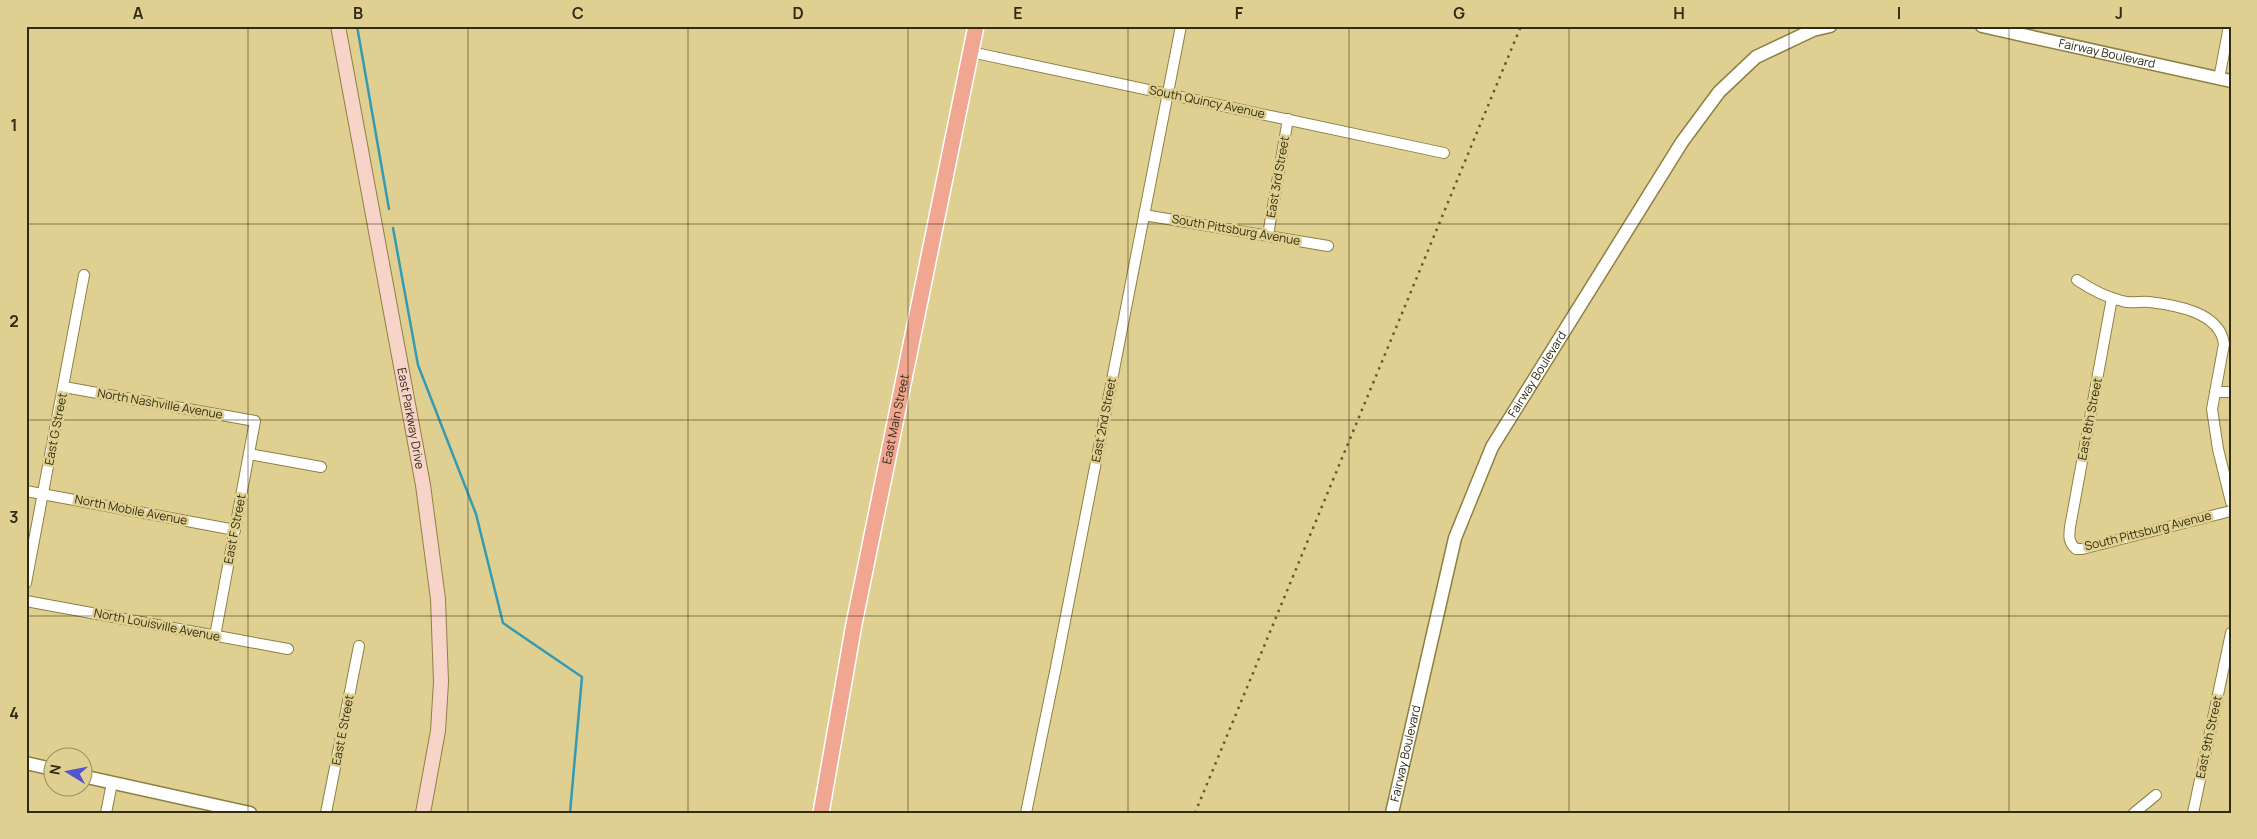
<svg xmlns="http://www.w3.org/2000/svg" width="2257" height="839" viewBox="0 0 2257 839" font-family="Manrope,sans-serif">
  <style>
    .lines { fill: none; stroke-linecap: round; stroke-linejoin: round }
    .stream { stroke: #349bb3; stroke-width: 2.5 }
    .minor-casing { stroke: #8e8042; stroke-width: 12 }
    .tertiary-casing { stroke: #8e8042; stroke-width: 15 }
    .secondary-casing { stroke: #8e8042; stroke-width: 16 }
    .primary-casing { stroke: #fff; stroke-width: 18 }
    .minor { stroke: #fff; stroke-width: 10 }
    .tertiary { stroke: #fff; stroke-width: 12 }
    .secondary { stroke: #f8d3c8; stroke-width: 14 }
    .primary { stroke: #f0a691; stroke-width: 15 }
    .rail { stroke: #635a36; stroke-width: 2.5; stroke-dasharray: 2.5 5; stroke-linecap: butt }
    .grid { fill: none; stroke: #312b11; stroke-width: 1; stroke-opacity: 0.55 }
    .labels { text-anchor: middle; stroke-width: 5; stroke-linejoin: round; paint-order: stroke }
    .street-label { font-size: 12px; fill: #312b11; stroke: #dfd091 }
    .neatline { fill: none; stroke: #312b11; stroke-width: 2 }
    .grid-label { font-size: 16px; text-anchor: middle; font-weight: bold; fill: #312b11 }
  </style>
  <rect width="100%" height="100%" fill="#dfd091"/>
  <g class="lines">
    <g class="stream">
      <path d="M357,26L389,209"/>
      <path d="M393,228L418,365L476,514L503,623L582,677L570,813"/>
    </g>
    <g class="minor-casing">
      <g id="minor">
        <path d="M971,52L1444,153"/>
        <path d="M2219,79L2229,26"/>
        <path d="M1144,215L1328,246"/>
        <path d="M1268,235L1288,119"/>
        <path d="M2077,280C2092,290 2105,297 2122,301C2131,304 2140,301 2149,302C2175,305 2220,312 2224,344L2212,409L2218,449L2231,502"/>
        <path d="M2112,298L2070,527C2069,536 2068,542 2076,549H2082L2231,511"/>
        <path d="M64,387L255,421L215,636"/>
        <path d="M2215,392H2231"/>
        <path d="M249,454L321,467"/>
        <path d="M26,491L235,530"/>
        <path d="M26,583L84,275"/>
        <path d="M26,601L288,649"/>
        <path d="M106,813L112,783"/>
        <path d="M326,813L359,646"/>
        <path d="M1026,813L1056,667L1181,26"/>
        <path d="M2134,813L2156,795"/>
        <path d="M2193,813L2231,633"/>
      </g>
    </g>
    <g class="tertiary-casing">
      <g id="tertiary">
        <path id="s1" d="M1982,26L2231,81"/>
        <path d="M26,763L52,769"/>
        <path d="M82,776L250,813"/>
        <path id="s2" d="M1392,813L1455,538L1492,447L1682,142L1719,92L1756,57L1813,30L1830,26"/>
      </g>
    </g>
    <g class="secondary-casing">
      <g id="secondary">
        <path id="s3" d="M338,26L423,485L438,599L441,682L438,731L423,813"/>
      </g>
    </g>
    <g class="primary-casing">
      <g id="primary">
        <path id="s4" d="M821,813L854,624L976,26"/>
      </g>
    </g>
    <use href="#minor" class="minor"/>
    <use href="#tertiary" class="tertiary"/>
    <use href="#secondary" class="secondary"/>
    <use href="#primary" class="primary"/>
    <path class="rail" d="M1195,813L1521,26"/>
  </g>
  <path class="grid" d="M248,26V813M468,26V813M688,26V813M908,26V813M1128,26V813M1349,26V813M1569,26V813M1789,26V813M2009,26V813M26,224H2231M26,420H2231M26,616H2231"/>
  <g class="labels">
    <g class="street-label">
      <text dy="4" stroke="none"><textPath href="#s1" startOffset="128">Fairway Boulevard</textPath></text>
      <text transform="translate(1207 102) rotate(12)" y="4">South Quincy Avenue</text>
      <text transform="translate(1278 177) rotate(-80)" y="4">East 3rd Street</text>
      <text transform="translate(1236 230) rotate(10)" y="4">South Pittsburg Avenue</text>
      <text dy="4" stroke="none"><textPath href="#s2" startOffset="466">Fairway Boulevard</textPath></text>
      <text transform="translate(160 404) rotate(10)" y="4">North Nashville Avenue</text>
      <text dy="4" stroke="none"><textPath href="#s3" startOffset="399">East Parkway Drive</textPath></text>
      <text dy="4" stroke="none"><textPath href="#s4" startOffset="401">East Main Street</textPath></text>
      <text transform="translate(2090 419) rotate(-79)" y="4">East 8th Street</text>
      <text transform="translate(1104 420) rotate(-79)" y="4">East 2nd Street</text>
      <text transform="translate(56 429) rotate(-79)" y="4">East G Street</text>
      <text transform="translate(131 510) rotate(11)" y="4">North Mobile Avenue</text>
      <text transform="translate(235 529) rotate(-79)" y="4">East F Street</text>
      <text transform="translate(2148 531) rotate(-14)" y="4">South Pittsburg Avenue</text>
      <text transform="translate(157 625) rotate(11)" y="4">North Louisville Avenue</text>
      <text transform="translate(343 730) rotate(-79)" y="4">East E Street</text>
      <text transform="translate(2209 737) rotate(-78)" y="4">East 9th Street</text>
      <text dy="4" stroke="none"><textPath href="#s2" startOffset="61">Fairway Boulevard</textPath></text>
    </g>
  </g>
  <rect width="2257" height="839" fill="none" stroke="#dfd091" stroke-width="55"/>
  <g transform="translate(68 772) rotate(280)"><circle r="24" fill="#dfd091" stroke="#998e5e"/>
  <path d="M0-4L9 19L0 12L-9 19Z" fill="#5255cb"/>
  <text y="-8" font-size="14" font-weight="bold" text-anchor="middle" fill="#312b11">N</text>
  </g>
  <rect x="28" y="28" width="2202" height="784" class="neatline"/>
  <g class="grid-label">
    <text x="138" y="19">A</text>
    <text x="358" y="19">B</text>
    <text x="578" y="19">C</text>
    <text x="798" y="19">D</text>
    <text x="1018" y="19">E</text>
    <text x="1239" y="19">F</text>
    <text x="1459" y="19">G</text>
    <text x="1679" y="19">H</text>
    <text x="1899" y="19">I</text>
    <text x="2119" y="19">J</text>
    <text x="14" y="131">1</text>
    <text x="14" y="327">2</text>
    <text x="14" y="523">3</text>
    <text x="14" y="719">4</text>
  </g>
</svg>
